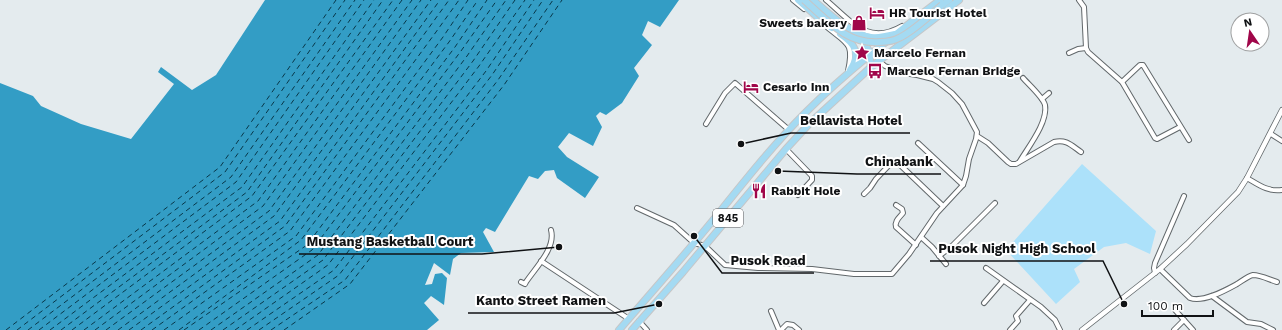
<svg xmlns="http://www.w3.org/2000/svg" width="1282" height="330" viewBox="0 0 1282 330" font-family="'Work Sans',sans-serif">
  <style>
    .green { fill: #ace1fa }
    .water { fill: #339dc5 }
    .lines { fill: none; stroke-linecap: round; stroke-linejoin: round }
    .ferry { stroke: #083749; stroke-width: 1; stroke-dasharray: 5 4; stroke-linecap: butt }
    .minor-casing { stroke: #62686b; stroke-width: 6 }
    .tertiary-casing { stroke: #62686b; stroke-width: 6 }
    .primary-casing { stroke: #c6c6c7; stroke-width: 8 }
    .minor { stroke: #fff; stroke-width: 4 }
    .tertiary { stroke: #fff; stroke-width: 4.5 }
    .primary { stroke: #a4daf2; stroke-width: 6 }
    .primary-bridge-casing { stroke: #c6c6c7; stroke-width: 8; stroke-linecap: butt }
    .primary-bridge { stroke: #a4daf2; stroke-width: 6 }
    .labels { text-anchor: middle; stroke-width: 4; stroke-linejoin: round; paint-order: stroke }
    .shield { fill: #fff; stroke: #58595a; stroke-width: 1 }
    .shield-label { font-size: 11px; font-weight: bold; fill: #101214 }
    .poi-label { font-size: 12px; font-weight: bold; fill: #101214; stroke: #fff; text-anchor: start }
    .leader { fill: none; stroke: #101214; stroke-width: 1.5 }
    .callout-dot { fill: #101214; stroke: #fff; stroke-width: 1.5 }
    .callout-label { font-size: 13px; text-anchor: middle; font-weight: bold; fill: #101214; stroke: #fff; stroke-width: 4; stroke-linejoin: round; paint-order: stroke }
  </style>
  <rect width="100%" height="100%" fill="#e4ebee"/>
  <path class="green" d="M1082,164L1156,231L1150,254L1126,243L1104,247L1074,269L1080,282L1056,304L1006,250Z"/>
  <path class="water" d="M265,0H679L660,27L648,21L642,35L652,45L634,68L639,76L622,103L606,115L600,112L596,116L602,127L593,146L569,133L558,147L567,157L599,177L585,198L557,178L554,170L545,171L538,179L529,176L495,232L486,228L483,232L494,252L461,253L453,259L450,275L434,263L425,285L432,284L435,274L442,273L447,278L444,305L431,296L424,303L439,320L427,330H0V83L33,96L41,106L81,124L131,139L174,84L158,72L161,67L192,90L216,75Z"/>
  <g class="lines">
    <g class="ferry">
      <path d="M6,330L220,167L336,0"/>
      <path d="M17,330L225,172L345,0"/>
      <path d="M28,330L231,177L355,0"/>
      <path d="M39,330L236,182L364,0"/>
      <path d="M50,330L242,187L374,0"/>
      <path d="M61,330L247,192L383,0"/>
      <path d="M72,330L252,196L393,0"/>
      <path d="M84,330L258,201L402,0"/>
      <path d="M95,330L263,206L412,0"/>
      <path d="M106,330L269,211L421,0"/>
      <path d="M118,330L274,216L431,0"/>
      <path d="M129,330L280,221L440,0"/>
      <path d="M141,330L285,226L449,0"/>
      <path d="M152,330L290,231L436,32L459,0"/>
      <path d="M164,330L296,236L443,37L468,0"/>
      <path d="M179,330L301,240L449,42L478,0"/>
      <path d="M184,330L307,245L455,47L487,0"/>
      <path d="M199,330L312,250L461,51L497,0"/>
      <path d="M211,330L318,255L467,56L506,0"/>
      <path d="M223,330L323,260L473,61L515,0"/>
      <path d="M235,330L328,265L479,66L525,0"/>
      <path d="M247,330L334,270L486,71L534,0"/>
      <path d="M259,330L339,275L492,75L543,0"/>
      <path d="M271,330L345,280L498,80L553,0"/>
      <path d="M284,330L350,284L504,85L562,0"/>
    </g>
    <g class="minor-casing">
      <g id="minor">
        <path d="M793,0L804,9"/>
        <path d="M826,0C851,21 868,46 902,26"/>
        <path d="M1079,0L1084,7L1086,48L1088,52L1122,82L1155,138L1157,139L1180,127"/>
        <path d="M828,28C848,44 854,43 848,71"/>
        <path d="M1069,53L1078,49L1086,48"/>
        <path d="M1122,82L1140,65H1143L1189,140"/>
        <path d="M1042,99L1049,93"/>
        <path d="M706,124L725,93L735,83L789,130"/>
        <path d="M1271,134L1282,141"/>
        <path d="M977,136L988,143L1008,162L1011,164H1016L1054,142C1066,139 1071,145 1081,152"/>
        <path d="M918,143L963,185"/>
        <path d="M786,149L812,176V180L798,195"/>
        <path d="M1020,161C1029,146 1048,122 1045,105C1043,97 1028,84 1023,78"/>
        <path d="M1247,178C1259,185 1268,192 1282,190"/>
        <path d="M864,194L870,188L876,179L893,161H896L943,206"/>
        <path d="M896,205L902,209L903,213C900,217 894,221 896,227L916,245"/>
        <path d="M637,208L674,225L694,243L705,246L725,265L758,268L812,269L854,274H892L909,254L937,213L963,185L966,176L969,159L976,139L977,132L962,104L952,93L938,82L933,79L917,75L903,73L885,66L879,61"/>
        <path d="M921,237L932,247L946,264"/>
        <path d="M939,256L952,246L995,203"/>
        <path d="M541,261L629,319"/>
        <path d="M986,268L1041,307L1055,320L1060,330"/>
        <path d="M1160,269L1190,298C1203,303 1226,290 1237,284C1242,281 1248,276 1253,275C1261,275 1270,280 1277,282"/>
        <path d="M1155,273L1154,268L1155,263L1184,196"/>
        <path d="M521,282L525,284L526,282C536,267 556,248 551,230"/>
        <path d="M1212,296L1247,322L1261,324L1273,330"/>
        <path d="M984,303L1003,281"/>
        <path d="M1175,310L1193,330"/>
        <path d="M771,311L779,330"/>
        <path d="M639,321L647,330"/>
        <path d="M781,330L787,324L793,325L799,330"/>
        <path d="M1010,330L1018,321L1016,316L1030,300"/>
        <path d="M1174,330L1184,320"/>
      </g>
    </g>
    <g class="tertiary-casing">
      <path id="tertiary" d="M1082,330L1160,269L1187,244L1238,192L1247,178L1282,110"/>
    </g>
    <g class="primary-casing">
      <g id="primary">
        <path d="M798,0L822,21L832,28"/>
        <path d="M813,0C828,13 850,34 871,37C879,38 887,36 895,34"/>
        <path d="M942,5L949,0"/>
        <path d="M840,34C855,44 861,53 850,70"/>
        <path d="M862,39L869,51L871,67"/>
        <path d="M619,330C651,293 683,257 714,219C743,183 772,146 805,113C846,72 894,35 940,0"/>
        <path d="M632,330L683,272L786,149L809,124L871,67L959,0"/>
      </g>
    </g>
    <use href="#minor" class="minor"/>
    <use href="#tertiary" class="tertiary"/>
    <use href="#primary" class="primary"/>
    <g class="primary-bridge-casing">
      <path id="primary-bridge" d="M804,0C827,20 847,45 880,42C887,42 894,41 901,37C916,29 929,16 942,5"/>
    </g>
    <use href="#primary-bridge" class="primary-bridge"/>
  </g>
  <defs>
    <g id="hotel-bare" transform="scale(1.2)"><path d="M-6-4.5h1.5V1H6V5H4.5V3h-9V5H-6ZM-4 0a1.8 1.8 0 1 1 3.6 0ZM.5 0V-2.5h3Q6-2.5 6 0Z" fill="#a00649" stroke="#fff" stroke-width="2.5" paint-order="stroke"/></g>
    <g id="shop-bare" transform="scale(1.2)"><path d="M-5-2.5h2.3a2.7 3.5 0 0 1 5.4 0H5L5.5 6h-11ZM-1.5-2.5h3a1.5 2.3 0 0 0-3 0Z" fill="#a00649" stroke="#fff" stroke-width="2.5" paint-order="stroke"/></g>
    <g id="sight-bare" transform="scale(1.2)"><path d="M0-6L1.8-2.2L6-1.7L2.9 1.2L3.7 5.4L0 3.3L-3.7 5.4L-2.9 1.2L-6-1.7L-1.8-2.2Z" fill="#a00649" stroke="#fff" stroke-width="2.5" paint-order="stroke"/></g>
    <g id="bus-bare" transform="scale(1.2)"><path d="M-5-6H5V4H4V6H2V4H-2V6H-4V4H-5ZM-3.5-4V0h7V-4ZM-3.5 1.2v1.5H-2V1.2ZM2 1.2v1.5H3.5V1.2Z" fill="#a00649" stroke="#fff" stroke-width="2.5" paint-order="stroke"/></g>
    <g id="restaurant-bare" transform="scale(1.2)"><path d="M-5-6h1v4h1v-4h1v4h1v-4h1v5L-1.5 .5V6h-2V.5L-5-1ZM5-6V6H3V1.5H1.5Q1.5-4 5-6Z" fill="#a00649" stroke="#fff" stroke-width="2.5" paint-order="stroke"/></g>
  </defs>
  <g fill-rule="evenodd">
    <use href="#hotel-bare" x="877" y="13"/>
    <use href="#shop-bare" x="859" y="23"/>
    <use href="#sight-bare" x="862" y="53"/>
    <use href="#bus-bare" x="875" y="71"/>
    <use href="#hotel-bare" x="751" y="87"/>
    <use href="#restaurant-bare" x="759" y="191"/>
  </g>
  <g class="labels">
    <rect class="shield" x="713" y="209" width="30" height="18" rx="3"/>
    <g class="shield-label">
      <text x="728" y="222">845</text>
    </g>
    <g class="poi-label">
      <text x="889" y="17">HR Tourist Hotel</text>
      <text x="847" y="27" text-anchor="end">Sweets bakery</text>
      <text x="874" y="57">Marcelo Fernan</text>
      <text x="887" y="75">Marcelo Fernan Bridge</text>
      <text x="763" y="91">Cesario Inn</text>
      <text x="771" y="195">Rabbit Hole</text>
    </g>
  </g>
  <path class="leader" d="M741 144L791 133H910M778 171L857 174H941M559 247L482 254H299M1124 304L1103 261H930M694 236L722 273H814M659 304L614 313H468"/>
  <g class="callout-dot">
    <circle cx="741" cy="144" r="4"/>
    <circle cx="778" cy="171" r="4"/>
    <circle cx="559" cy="247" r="4"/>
    <circle cx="1124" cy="304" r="4"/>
    <circle cx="694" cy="236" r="4"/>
    <circle cx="659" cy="304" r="4"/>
  </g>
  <g class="callout-label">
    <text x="851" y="125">Bellavista Hotel</text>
    <text x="899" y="166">Chinabank</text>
    <text x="390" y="246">Mustang Basketball Court</text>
    <text x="1017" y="253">Pusok Night High School</text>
    <text x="768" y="265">Pusok Road</text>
    <text x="541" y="305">Kanto Street Ramen</text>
  </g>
  <g transform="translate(1250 32) rotate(347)"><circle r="19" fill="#ffffff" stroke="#9fa0a1"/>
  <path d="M0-3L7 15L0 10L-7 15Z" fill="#a00649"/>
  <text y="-6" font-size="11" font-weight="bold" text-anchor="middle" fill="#101214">N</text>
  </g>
  <path d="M1142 310v6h71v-6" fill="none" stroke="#101214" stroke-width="2"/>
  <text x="1148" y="310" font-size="12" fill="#101214" stroke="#ffffff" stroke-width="3" paint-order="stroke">100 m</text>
</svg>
